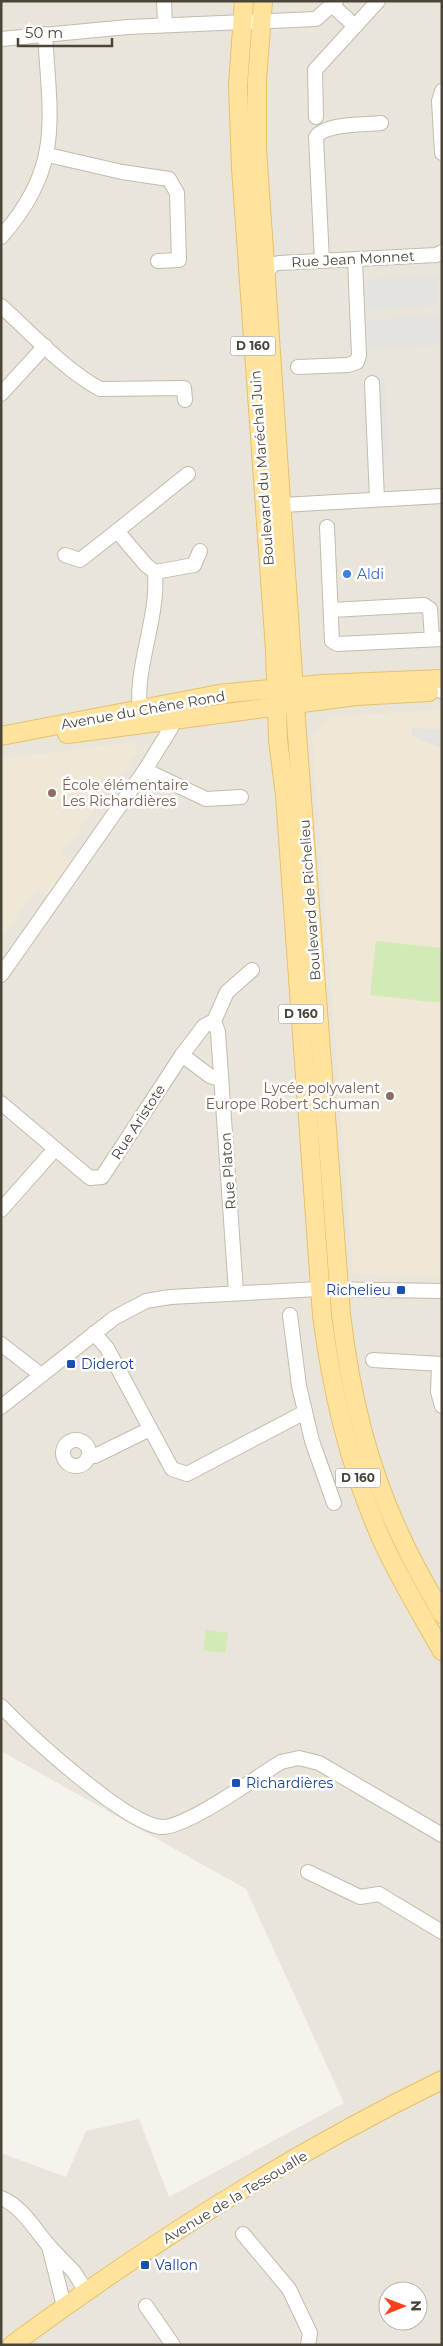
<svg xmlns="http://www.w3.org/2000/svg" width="443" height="2346" viewBox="0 0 443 2346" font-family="Montserrat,sans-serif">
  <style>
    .residential { fill: #eae5da; fill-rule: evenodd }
    .education { fill: #efe8d6 }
    .green { fill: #d2eab5 }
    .parking { fill: #e5e3e0 }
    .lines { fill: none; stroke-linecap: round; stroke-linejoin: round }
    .minor-casing { stroke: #c2bbae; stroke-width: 16 }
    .major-casing { stroke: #e6c16a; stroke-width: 20 }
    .minor { stroke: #fff; stroke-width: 14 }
    .major { stroke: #ffe39c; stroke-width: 18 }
    .shop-dot { fill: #3f7fe0; stroke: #fff; stroke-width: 2 }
    .education-dot { fill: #8d6e63; stroke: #fff; stroke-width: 2 }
    .transit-dot { fill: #1a4fb4; stroke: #fff; stroke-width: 2 }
    .labels { text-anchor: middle; stroke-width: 5; stroke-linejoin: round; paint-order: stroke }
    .shield { fill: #fff; stroke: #817c74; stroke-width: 1 }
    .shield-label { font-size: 12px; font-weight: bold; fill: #4b4439 }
    .street-label { font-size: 14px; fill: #4b4439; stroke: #fff }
    .shop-label { font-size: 14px; fill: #366cbe; stroke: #fff; text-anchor: start }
    .education-label { font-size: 14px; fill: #785e54; stroke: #fff; text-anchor: start }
    .transit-label { font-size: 14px; fill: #164399; stroke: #fff; text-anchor: start }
  </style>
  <rect width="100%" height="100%" fill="#f6f3ec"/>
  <path class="residential" d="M1,1H442V2345H1V2153L66,2177L86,2131L139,2119L169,2197L344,2103L246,1889L1,1751ZM388,2291H418V2321H388Z"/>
  <g class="education">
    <path d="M442,709V1277L353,1274L312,738L331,717Z"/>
    <path d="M134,742L137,753L61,854L71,861L48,895L37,888L1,938V759Z"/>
  </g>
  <g class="green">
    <path d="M376,941L442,948V1003L370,995Z"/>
    <path d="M206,1630L228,1633L225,1653L203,1650Z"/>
  </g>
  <g class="parking">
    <path d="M437,276L439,305L366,310L363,279Z"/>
    <path d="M439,315L441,345L368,348L366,320Z"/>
    <path d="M385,377L388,453H380L376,378Z"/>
    <path d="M412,728L442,730V749L412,736Z"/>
  </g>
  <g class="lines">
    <g class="minor-casing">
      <g id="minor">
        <path d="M164,1L165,25"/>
        <path d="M332,5L355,26"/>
        <path d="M1,39L128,27L316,19L336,1"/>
        <path d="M442,91L439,101L442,153"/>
        <path d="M316,117L315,70L378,1"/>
        <path d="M48,155L122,172L169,179L177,193L179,260L158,261"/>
        <path d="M1,237C63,167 50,120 45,34"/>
        <path d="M322,261L316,137C325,123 364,125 381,123"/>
        <path d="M267,271L274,264L279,263L436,255L442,252"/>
        <path d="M1,306C31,333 65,370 100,389L184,388L185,400"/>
        <path d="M298,367L348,365L357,362L359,355L355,260"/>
        <path d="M372,383L377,499"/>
        <path d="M1,394L45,346"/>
        <path d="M283,505L442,496"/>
        <path d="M327,527L332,641L337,644L442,639"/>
        <path d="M65,555L80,560L117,531"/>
        <path d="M155,572L146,565L117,531L188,474"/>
        <path d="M331,610L424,605L430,609L432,639"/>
        <path d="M441,691H442"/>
        <path d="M141,719C132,670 159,622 155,572L194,565L200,551"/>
        <path d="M145,770L206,799L241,797"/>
        <path d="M1,975L145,770L171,728L168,713"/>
        <path d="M214,1021L218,1032L236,1292"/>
        <path d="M182,1055L210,1076L221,1080"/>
        <path d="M1,1103L90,1178L102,1177L182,1055L204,1026L214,1021L227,992L252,970"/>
        <path d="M1,1210L54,1150"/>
        <path d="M290,1315L299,1386L312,1441L334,1503"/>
        <path d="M94,1333L107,1348L172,1469L187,1474L305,1412"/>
        <path d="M1,1344L41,1375"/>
        <path d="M373,1360L442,1364"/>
        <path d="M439,1364L438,1392L442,1406"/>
        <path d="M1,1407L114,1318L146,1301L170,1297L319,1289L442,1291"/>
        <circle cx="76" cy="1453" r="13"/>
        <path d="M89,1455L95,1456L150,1429"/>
        <path d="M1,1706C29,1735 124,1823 161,1827C185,1829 258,1776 281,1762L299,1758L319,1763L442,1835"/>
        <path d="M308,1872L360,1897L379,1894L442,1932"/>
        <path d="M1,2198C22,2206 35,2230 49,2246"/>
        <path d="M243,2234L289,2289L310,2333L308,2345"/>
        <path d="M64,2306L49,2246L74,2272L86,2291"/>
        <path d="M146,2306L173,2345"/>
      </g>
    </g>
    <g class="major-casing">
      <g id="major">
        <path d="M244,1L238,86L241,168L275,650L278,740L285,795L322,1315C332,1394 351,1472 384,1545C401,1581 422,1616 442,1651"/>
        <path d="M263,1L257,81V148L297,734L341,1314C350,1393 369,1472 404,1543C415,1567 429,1590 442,1614"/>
        <path d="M67,734L356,696L429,692"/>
        <path d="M1,736L219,694L322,684L442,679"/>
        <path d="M12,2345C146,2246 292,2153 442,2080"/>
      </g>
    </g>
    <use href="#minor" class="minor"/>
    <use href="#major" class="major"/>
  </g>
  <circle class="shop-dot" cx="347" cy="574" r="5"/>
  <g class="education-dot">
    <circle cx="52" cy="793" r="5"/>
    <circle cx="390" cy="1096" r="5"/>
  </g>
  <g class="transit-dot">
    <rect x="396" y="1285" width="10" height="10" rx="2.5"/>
    <rect x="66" y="1359" width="10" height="10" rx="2.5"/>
    <rect x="231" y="1778" width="10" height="10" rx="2.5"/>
    <rect x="140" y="2260" width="10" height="10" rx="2.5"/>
  </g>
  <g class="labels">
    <g class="shield">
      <rect x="230.5" y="336.5" width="45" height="19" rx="4"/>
      <rect x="278.5" y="1004.5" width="45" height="19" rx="4"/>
      <rect x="335.5" y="1468.5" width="45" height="19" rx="4"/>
    </g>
    <g class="shield-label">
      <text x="253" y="350">D 160</text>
      <text x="301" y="1018">D 160</text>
      <text x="358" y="1482">D 160</text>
    </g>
    <g class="street-label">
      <text transform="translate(353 259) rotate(-3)" y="5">Rue Jean Monnet</text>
      <text transform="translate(262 468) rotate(-94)" y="5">Boulevard du Maréchal Juin</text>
      <text transform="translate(143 710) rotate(-10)" y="5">Avenue du Chêne Rond</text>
      <text transform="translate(310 900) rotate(-94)" y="5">Boulevard de Richelieu</text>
      <text transform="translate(138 1122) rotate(-57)" y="5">Rue Aristote</text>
      <text transform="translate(228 1171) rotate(-94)" y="5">Rue Platon</text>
      <text transform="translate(235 2197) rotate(-31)" y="5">Avenue de la Tessoualle</text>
    </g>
    <g class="shop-label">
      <text x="357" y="579">Aldi</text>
    </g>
    <g class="education-label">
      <text x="62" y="790">École élémentaire<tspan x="62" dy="16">Les Richardières</tspan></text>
      <text x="380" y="1093" text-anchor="end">Lycée polyvalent<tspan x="380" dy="16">Europe Robert Schuman</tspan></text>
    </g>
    <g class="transit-label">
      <text x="391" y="1295" text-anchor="end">Richelieu</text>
      <text x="81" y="1369">Diderot</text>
      <text x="246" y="1788">Richardières</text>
      <text x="155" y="2270">Vallon</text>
    </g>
  </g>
  <rect width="443" height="2346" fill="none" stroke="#4b4439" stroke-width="5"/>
  <g transform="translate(403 2306) rotate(89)"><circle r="24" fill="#ffffff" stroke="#b7b4b0"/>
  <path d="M0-4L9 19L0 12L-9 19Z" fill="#fc3f1d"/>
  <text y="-8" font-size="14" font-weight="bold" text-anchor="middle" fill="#4b4439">N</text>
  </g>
  <path d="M18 38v8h94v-8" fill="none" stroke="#4b4439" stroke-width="2.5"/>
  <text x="25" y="38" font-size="15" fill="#4b4439" stroke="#ffffff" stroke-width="4" paint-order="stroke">50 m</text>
</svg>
